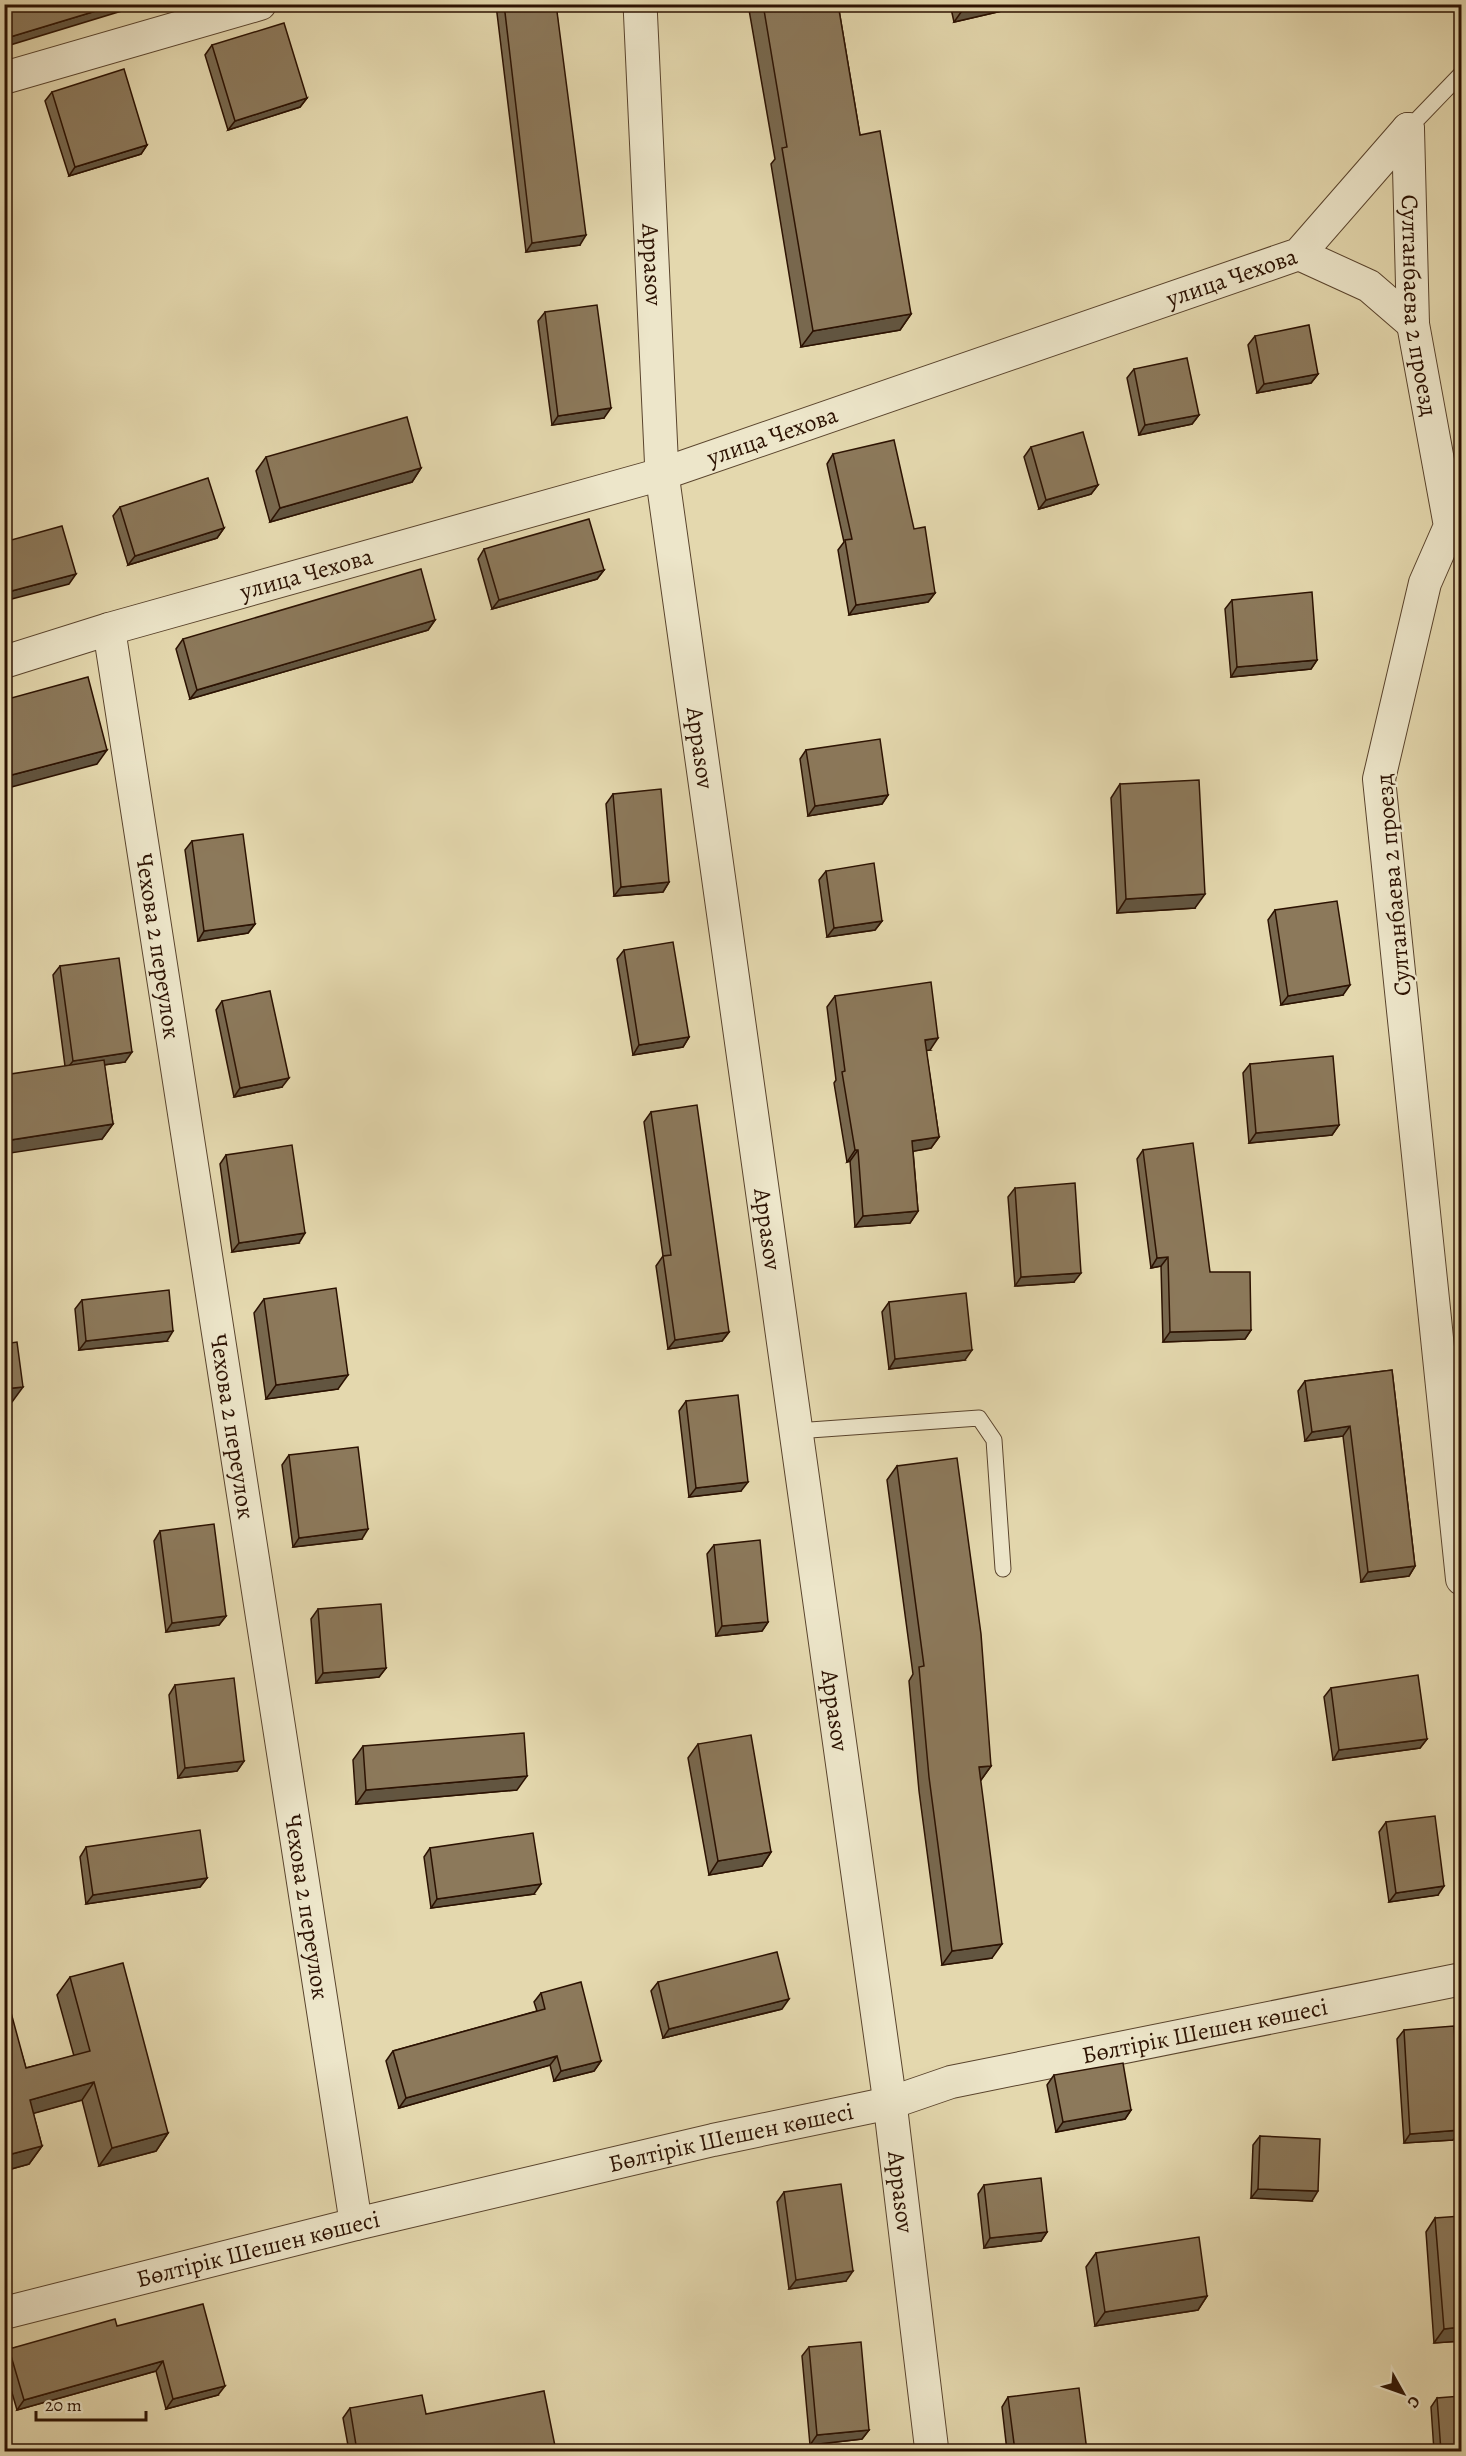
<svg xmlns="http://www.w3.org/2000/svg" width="1466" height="2456" viewBox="0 0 1466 2456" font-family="Alegreya,serif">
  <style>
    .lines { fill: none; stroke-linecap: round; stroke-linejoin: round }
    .service-casing { stroke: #5a442d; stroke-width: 17 }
    .minor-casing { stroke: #5a442d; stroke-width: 34 }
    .tertiary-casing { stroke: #5a442d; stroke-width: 35 }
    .service { stroke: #ede6ca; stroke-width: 15 }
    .minor { stroke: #ede6ca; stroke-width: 32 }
    .tertiary { stroke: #ede6ca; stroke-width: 33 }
    .wall { fill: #78684e; stroke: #2c1202; stroke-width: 1.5 }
    .shaded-wall { fill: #625540; stroke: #2c1202; stroke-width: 1.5 }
    .building { fill: #8c795b; stroke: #2c1202; stroke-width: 1.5 }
    .labels { text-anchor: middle; stroke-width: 5; stroke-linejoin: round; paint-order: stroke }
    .street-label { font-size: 24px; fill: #2c1202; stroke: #ede6ca }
  </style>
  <rect width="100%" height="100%" fill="#e4d8ae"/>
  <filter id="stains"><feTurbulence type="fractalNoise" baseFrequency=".00333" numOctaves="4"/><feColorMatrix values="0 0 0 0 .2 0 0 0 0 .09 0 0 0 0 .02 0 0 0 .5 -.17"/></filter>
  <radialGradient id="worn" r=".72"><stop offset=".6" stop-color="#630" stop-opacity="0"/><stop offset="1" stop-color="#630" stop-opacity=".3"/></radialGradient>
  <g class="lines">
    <g class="service-casing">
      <g id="service">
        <path d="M1408,129L1462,73"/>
        <path d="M796,1431L979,1418L994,1440L1003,1569"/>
      </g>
    </g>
    <g class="minor-casing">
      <g id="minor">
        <path d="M4,78L260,4"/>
        <path id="s1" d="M1408,129L1413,324L1450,526L1425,583L1379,779L1462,1579"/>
        <path d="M1299,254L1369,286L1413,324"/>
        <path id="s2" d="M109,629L356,2224"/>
        <path id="s3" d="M4,662L109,629L662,474L1299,254L1408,129"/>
        <path id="s4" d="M4,2313L356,2224L713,2140L890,2103L951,2082L1462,1979"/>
      </g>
    </g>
    <g class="tertiary-casing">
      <g id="tertiary">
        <path id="s5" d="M640,4L662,474L890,2103L932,2452"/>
      </g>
    </g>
    <use href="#service" class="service"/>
    <use href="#minor" class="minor"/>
    <use href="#tertiary" class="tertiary"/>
  </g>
  <g class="wall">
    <path d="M556,4L580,245L526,252L496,5Z"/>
    <path d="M748,4H838L860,135L911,314L900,330L801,347L771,164L775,159Z"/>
    <path d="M950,4H1032L954,22Z"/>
    <path d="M212,45L307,98L300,107L228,130L205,55Z"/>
    <path d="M52,92L147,145L141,154L69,176L45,101Z"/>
    <path d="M545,312L604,418L552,425L538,321Z"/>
    <path d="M1255,336L1318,374L1311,383L1257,393L1248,345Z"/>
    <path d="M1134,369L1199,415L1192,424L1139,435L1127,378Z"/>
    <path d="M1031,447L1098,485L1091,494L1039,509L1024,457Z"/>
    <path d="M833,454L914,529L935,593L928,602L849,615L838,550L844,542L827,464Z"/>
    <path d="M266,457L421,468L412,482L270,522L256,471Z"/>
    <path d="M120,507L224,528L217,538L128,565L113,516Z"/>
    <path d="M484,549L604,570L597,579L492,609L478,559Z"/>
    <path d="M1232,600L1317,660L1311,669L1231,677L1225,609Z"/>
    <path d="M435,620L428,630L190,699L176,649L183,639Z"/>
    <path d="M806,750L888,795L882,804L808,816L800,759Z"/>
    <path d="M1120,784L1195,908L1117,913L1111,798Z"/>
    <path d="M613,794L669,882L663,892L614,896L606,804Z"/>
    <path d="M192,841L255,924L248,933L198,941L185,850Z"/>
    <path d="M826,871L882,921L875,930L827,937L819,880Z"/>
    <path d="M1275,910L1343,995L1281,1005L1268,920Z"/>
    <path d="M624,950L689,1037L683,1047L633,1055L617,959Z"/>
    <path d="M60,966L125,1062L104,1065L113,1124L102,1139L65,1066L53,975Z"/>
    <path d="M835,996L930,1050H926L939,1137L931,1148L913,1151L918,1211L910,1223L855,1227L850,1161L847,1162L834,1083L836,1080L827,1007Z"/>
    <path d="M222,1001L282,1087L234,1097L216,1010Z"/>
    <path d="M1250,1064L1339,1125L1332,1135L1249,1143L1243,1073Z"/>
    <path d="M651,1112L729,1332L722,1341L668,1349L656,1266L663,1256L644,1122Z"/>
    <path d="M1143,1150L1210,1272L1251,1330L1245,1339L1163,1342L1161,1266L1151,1268L1137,1159Z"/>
    <path d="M226,1155L299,1243L232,1252L220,1164Z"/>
    <path d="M1015,1188L1074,1282L1015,1286L1008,1197Z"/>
    <path d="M264,1299L338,1389L266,1399L254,1313Z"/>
    <path d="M82,1300L167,1341L79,1350L75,1309Z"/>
    <path d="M889,1302L965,1360L889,1369L882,1312Z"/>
    <path d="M1392,1370L1415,1566L1409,1576L1361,1582L1343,1436L1305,1441L1298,1391L1305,1381Z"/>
    <path d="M686,1401L741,1491L689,1497L679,1411Z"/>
    <path d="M289,1455L362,1539L293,1547L282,1465Z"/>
    <path d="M897,1466L991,1766L981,1780H980L992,1958L942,1965L919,1791L909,1681L913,1674L887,1480Z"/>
    <path d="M160,1531L226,1616L219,1625L166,1632L154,1541Z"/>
    <path d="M714,1545L768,1622L762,1631L716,1636L707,1554Z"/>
    <path d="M318,1609L386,1668L379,1677L316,1683L311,1619Z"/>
    <path d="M175,1685L244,1761L237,1771L178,1778L169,1695Z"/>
    <path d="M1331,1688L1427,1739L1420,1748L1333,1760L1324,1697Z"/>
    <path d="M698,1744L771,1852L762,1866L709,1875L688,1758Z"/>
    <path d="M363,1746L517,1790L356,1804L353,1760Z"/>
    <path d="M1386,1822L1438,1895L1389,1902L1379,1832Z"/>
    <path d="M86,1847L207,1878L200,1887L86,1904L80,1857Z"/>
    <path d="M430,1848L534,1894L431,1908L424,1857Z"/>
    <path d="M70,1977L168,2133L156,2151L99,2166L82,2100L33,2113L42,2146L29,2164L4,2171V1995L26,2068L74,2056L57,1995Z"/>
    <path d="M658,1982L782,2009L663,2038L651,1991Z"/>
    <path d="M541,1993L601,2061L594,2071L554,2081L550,2065L399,2108L386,2061L393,2051L537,2011L534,2002Z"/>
    <path d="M1404,2030L1460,2130L1453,2140L1404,2143L1397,2039Z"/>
    <path d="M1054,2075L1131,2110L1125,2119L1056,2132L1047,2085Z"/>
    <path d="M1260,2136L1312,2201L1251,2198L1253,2145Z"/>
    <path d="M984,2185L1047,2232L1041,2241L984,2248L978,2194Z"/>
    <path d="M784,2192L846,2281L789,2289L777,2202Z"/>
    <path d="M1435,2218L1461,2341L1434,2343L1426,2232Z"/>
    <path d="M1096,2253L1207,2296L1198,2310L1095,2326L1086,2267Z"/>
    <path d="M117,2326L218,2395L166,2409L156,2371L17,2410L4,2365V2355L9,2349Z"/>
    <path d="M809,2347L869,2430L862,2439L810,2445L802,2356Z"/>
    <path d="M1008,2397L1087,2451H1007L1002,2407Z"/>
    <path d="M1437,2398L1461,2451H1434L1431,2407Z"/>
    <path d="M350,2408L426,2414L556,2451H349L343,2418Z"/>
  </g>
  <g class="shaded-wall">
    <path d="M119,4H131L128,9L7,46L4,49V42L10,37Z"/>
    <path d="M979,4H1032L954,22L964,8Z"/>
    <path d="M307,98L300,107L228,130L235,121Z"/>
    <path d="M147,145L141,154L69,176L75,167Z"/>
    <path d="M586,235L580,245L526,252L532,243Z"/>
    <path d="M911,314L900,330L801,347L813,331Z"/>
    <path d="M1318,374L1311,383L1257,393L1264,384Z"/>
    <path d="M611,408L604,418L552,425L558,416Z"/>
    <path d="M1199,415L1192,424L1139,435L1145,425Z"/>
    <path d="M421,468L412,482L270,522L280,508Z"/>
    <path d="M1098,485L1091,494L1039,509L1046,500Z"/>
    <path d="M224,528L217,538L128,565L135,556Z"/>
    <path d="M604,570L597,579L492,609L499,600Z"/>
    <path d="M76,574L69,584L4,601V593Z"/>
    <path d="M935,593L928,602L849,615L856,605Z"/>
    <path d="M435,620L428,630L190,699L197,690Z"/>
    <path d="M1317,660L1311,669L1231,677L1237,667Z"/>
    <path d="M107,750L97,764L4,789V777Z"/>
    <path d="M888,795L882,804L808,816L815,806Z"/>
    <path d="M669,882L663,892L614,896L621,887Z"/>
    <path d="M1205,894L1195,908L1117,913L1126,899Z"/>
    <path d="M882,921L875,930L827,937L834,928Z"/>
    <path d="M255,924L248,933L198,941L204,931Z"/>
    <path d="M1350,985L1343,995L1281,1005L1288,996Z"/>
    <path d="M689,1037L683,1047L633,1055L639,1045Z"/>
    <path d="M938,1038L930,1050L917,1052L925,1040Z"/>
    <path d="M132,1052L125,1062L66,1070L73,1061Z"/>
    <path d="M289,1078L282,1087L234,1097L240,1088Z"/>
    <path d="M113,1124L102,1139L4,1154V1141Z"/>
    <path d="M1339,1125L1332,1135L1249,1143L1256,1133Z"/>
    <path d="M939,1137L931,1148L904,1153L912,1141Z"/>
    <path d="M855,1150H858L850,1161L847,1162Z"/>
    <path d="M918,1211L910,1223L855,1227L863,1216Z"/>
    <path d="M305,1233L299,1243L232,1252L239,1243Z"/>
    <path d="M1168,1257L1161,1266L1151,1268L1157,1258Z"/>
    <path d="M1081,1273L1074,1282L1015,1286L1021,1277Z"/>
    <path d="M1251,1330L1245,1339L1163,1342L1170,1332Z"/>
    <path d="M173,1331L167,1341L79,1350L86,1341Z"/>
    <path d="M729,1332L722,1341L668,1349L675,1340Z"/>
    <path d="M972,1350L965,1360L889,1369L895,1359Z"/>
    <path d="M348,1375L338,1389L266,1399L276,1385Z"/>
    <path d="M23,1387L12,1402L4,1403V1389Z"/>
    <path d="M1350,1426L1343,1436L1305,1441L1312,1432Z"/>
    <path d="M748,1482L741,1491L689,1497L696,1488Z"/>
    <path d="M368,1529L362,1539L293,1547L299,1538Z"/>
    <path d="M1415,1566L1409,1576L1361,1582L1368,1572Z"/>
    <path d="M226,1616L219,1625L166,1632L172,1623Z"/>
    <path d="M768,1622L762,1631L716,1636L722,1626Z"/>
    <path d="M386,1668L379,1677L316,1683L323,1673Z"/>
    <path d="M1427,1739L1420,1748L1333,1760L1339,1750Z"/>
    <path d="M244,1761L237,1771L178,1778L185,1768Z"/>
    <path d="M991,1766L981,1780L969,1781L979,1767Z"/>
    <path d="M527,1776L517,1790L356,1804L366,1790Z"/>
    <path d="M771,1852L762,1866L709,1875L718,1861Z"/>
    <path d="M207,1878L200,1887L86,1904L93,1895Z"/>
    <path d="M541,1884L534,1894L431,1908L437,1899Z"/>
    <path d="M1444,1886L1438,1895L1389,1902L1396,1893Z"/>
    <path d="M1002,1944L992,1958L942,1965L952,1951Z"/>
    <path d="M789,1999L782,2009L663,2038L669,2029Z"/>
    <path d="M557,2056L550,2065L399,2108L406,2098Z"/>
    <path d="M601,2061L594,2071L554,2081L561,2071Z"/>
    <path d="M94,2082L82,2100L17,2118L30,2100Z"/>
    <path d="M1131,2110L1125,2119L1056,2132L1063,2122Z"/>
    <path d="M1460,2130L1453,2140L1404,2143L1410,2134Z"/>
    <path d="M168,2133L156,2151L99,2166L112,2148Z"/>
    <path d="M42,2146L29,2164L4,2171V2156Z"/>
    <path d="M1258,2189L1318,2191L1312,2201L1251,2198Z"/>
    <path d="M1047,2232L1041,2241L984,2248L990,2238Z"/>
    <path d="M853,2271L846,2281L789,2289L796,2280Z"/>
    <path d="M1207,2296L1198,2310L1095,2326L1105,2312Z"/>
    <path d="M1461,2327V2341L1434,2343L1444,2329Z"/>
    <path d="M163,2361L156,2371L17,2410L24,2400Z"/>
    <path d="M225,2386L218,2395L166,2409L173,2399Z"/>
    <path d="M869,2430L862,2439L810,2445L817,2435Z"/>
  </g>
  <g class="building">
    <path d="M4,4H119L10,37L11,40L4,42Z"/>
    <path d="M504,4H556L586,235L532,243Z"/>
    <path d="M763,4H838L860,135L880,131L911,314L813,331L782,148L787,147Z"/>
    <path d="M963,4H979L964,8Z"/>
    <path d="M284,23L307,98L235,121L212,45Z"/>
    <path d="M124,69L147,145L75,167L52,92Z"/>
    <path d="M597,305L611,408L558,416L545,312Z"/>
    <path d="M1309,325L1318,374L1264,384L1255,336Z"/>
    <path d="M1187,358L1199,415L1145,425L1134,369Z"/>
    <path d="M407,417L421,468L280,508L266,457Z"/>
    <path d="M1083,432L1098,485L1046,500L1031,447Z"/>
    <path d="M894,440L914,529L925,527L935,593L856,605L845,540L852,539L833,454Z"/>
    <path d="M208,478L224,528L135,556L120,507Z"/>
    <path d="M589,519L604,570L499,600L484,549Z"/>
    <path d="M62,526L76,574L4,593V542Z"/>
    <path d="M421,569L435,620L197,690L183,639Z"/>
    <path d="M1312,592L1317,660L1237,667L1232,600Z"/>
    <path d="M88,677L107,750L4,777V700Z"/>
    <path d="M880,739L888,795L815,806L806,750Z"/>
    <path d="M1199,780L1205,894L1126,899L1120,784Z"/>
    <path d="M661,789L669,882L621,887L613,794Z"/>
    <path d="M243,834L255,924L204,931L192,841Z"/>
    <path d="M874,863L882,921L834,928L826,871Z"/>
    <path d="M1337,901L1350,985L1288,996L1275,910Z"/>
    <path d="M673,942L689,1037L639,1045L624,950Z"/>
    <path d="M119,958L132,1052L73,1061L60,966Z"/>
    <path d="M931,982L938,1038L925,1040L939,1137L912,1141L918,1211L863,1216L858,1150H855L842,1072L845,1071L835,996Z"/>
    <path d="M270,991L289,1078L240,1088L222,1001Z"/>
    <path d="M1333,1056L1339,1125L1256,1133L1250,1064Z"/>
    <path d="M104,1060L113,1124L4,1141V1075Z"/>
    <path d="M697,1105L729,1332L675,1340L663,1256L671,1255L651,1112Z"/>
    <path d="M1193,1143L1210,1272H1250L1251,1330L1170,1332L1168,1257L1157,1258L1143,1150Z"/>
    <path d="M292,1145L305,1233L239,1243L226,1155Z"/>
    <path d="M1075,1183L1081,1273L1021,1277L1015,1188Z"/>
    <path d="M336,1288L348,1375L276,1385L264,1299Z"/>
    <path d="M169,1290L173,1331L86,1341L82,1300Z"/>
    <path d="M966,1293L972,1350L895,1359L889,1302Z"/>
    <path d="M17,1342L23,1387L4,1389V1344Z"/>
    <path d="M1392,1370L1415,1566L1368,1572L1350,1426L1312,1432L1305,1381Z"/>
    <path d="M738,1395L748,1482L696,1488L686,1401Z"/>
    <path d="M358,1447L368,1529L299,1538L289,1455Z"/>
    <path d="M957,1458L981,1634L991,1766L979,1767L1002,1944L952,1951L929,1777L919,1667L924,1666L897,1466Z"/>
    <path d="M214,1524L226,1616L172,1623L160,1531Z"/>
    <path d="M760,1540L768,1622L722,1626L714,1545Z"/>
    <path d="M381,1604L386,1668L323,1673L318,1609Z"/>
    <path d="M1418,1675L1427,1739L1339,1750L1331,1688Z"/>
    <path d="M234,1678L244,1761L185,1768L175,1685Z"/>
    <path d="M524,1733L527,1776L366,1790L363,1746Z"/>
    <path d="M751,1735L771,1852L718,1861L698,1744Z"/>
    <path d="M1435,1816L1444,1886L1396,1893L1386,1822Z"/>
    <path d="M200,1830L207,1878L93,1895L86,1847Z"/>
    <path d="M533,1833L541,1884L437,1899L430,1848Z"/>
    <path d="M777,1952L789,1999L669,2029L658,1982Z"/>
    <path d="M123,1963L168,2133L112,2148L94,2082L30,2100L42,2146L4,2156V1995L6,1994L26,2068L90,2051L70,1977Z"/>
    <path d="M581,1982L601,2061L561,2071L557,2056L406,2098L393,2051L545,2009L541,1993Z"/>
    <path d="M1454,2026L1460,2130L1410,2134L1404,2030Z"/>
    <path d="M1123,2063L1131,2110L1063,2122L1054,2075Z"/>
    <path d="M1260,2136L1320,2139L1318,2191L1258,2189Z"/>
    <path d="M1041,2178L1047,2232L990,2238L984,2185Z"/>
    <path d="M841,2184L853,2271L796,2280L784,2192Z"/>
    <path d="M1461,2216V2327L1444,2329L1435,2218Z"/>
    <path d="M1199,2237L1207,2296L1105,2312L1096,2253Z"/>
    <path d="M203,2304L225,2386L173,2399L163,2361L24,2400L9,2349L115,2319L117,2326Z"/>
    <path d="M861,2342L869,2430L817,2435L809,2347Z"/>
    <path d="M1079,2388L1087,2451H1015L1008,2397Z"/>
    <path d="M544,2391L556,2451H357L350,2408L422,2395L426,2414Z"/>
    <path d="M1461,2396V2451H1441L1437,2398Z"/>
  </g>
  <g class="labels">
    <g class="street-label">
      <text dy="8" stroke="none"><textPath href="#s5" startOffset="261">Appasov</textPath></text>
      <text dy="8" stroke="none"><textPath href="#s3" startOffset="1287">улица Чехова</textPath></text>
      <text dy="8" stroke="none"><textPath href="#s1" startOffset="177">Султанбаева 2 проезд</textPath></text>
      <text dy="8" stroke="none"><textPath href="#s3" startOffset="801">улица Чехова</textPath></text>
      <text dy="8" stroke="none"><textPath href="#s3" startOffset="315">улица Чехова</textPath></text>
      <text dy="8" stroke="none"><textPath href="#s5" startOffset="747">Appasov</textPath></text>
      <text transform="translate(1393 885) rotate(-95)" y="8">Султанбаева 2 проезд</text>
      <text dy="8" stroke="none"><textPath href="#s2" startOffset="321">Чехова 2 переулок</textPath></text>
      <text dy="8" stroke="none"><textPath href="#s5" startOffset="1233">Appasov</textPath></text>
      <text dy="8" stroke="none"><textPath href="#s2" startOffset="807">Чехова 2 переулок</textPath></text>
      <text dy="8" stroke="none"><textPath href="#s5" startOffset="1719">Appasov</textPath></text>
      <text dy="8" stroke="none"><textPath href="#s2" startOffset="1293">Чехова 2 переулок</textPath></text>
      <text dy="8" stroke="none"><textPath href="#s4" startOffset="1234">Бөлтірік Шешен көшесі</textPath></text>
      <text dy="8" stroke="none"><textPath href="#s4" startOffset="748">Бөлтірік Шешен көшесі</textPath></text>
      <text dy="8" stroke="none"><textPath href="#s5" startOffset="2205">Appasov</textPath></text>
      <text dy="8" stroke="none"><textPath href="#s4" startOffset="262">Бөлтірік Шешен көшесі</textPath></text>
    </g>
  </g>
  <rect width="1466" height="2456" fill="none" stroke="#e4d8ae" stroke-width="24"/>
  <rect x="6" y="6" width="1454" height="2444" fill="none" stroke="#2c1202" stroke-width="3"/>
  <rect x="12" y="12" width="1442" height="2432" fill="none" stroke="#2c1202" stroke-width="1.5"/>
  <g transform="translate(1403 2393) rotate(130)" stroke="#ede6ca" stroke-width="4.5" paint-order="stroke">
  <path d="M0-4.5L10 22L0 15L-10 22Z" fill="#2c1202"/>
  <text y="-9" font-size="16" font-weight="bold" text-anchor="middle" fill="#2c1202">С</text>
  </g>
  <path d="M36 2411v9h110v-9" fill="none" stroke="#2c1202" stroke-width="3"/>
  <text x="45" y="2411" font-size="18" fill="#2c1202" stroke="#ede6ca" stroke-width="4.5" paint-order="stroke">20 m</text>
  <rect width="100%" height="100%" filter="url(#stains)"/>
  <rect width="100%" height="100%" fill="url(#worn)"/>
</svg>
